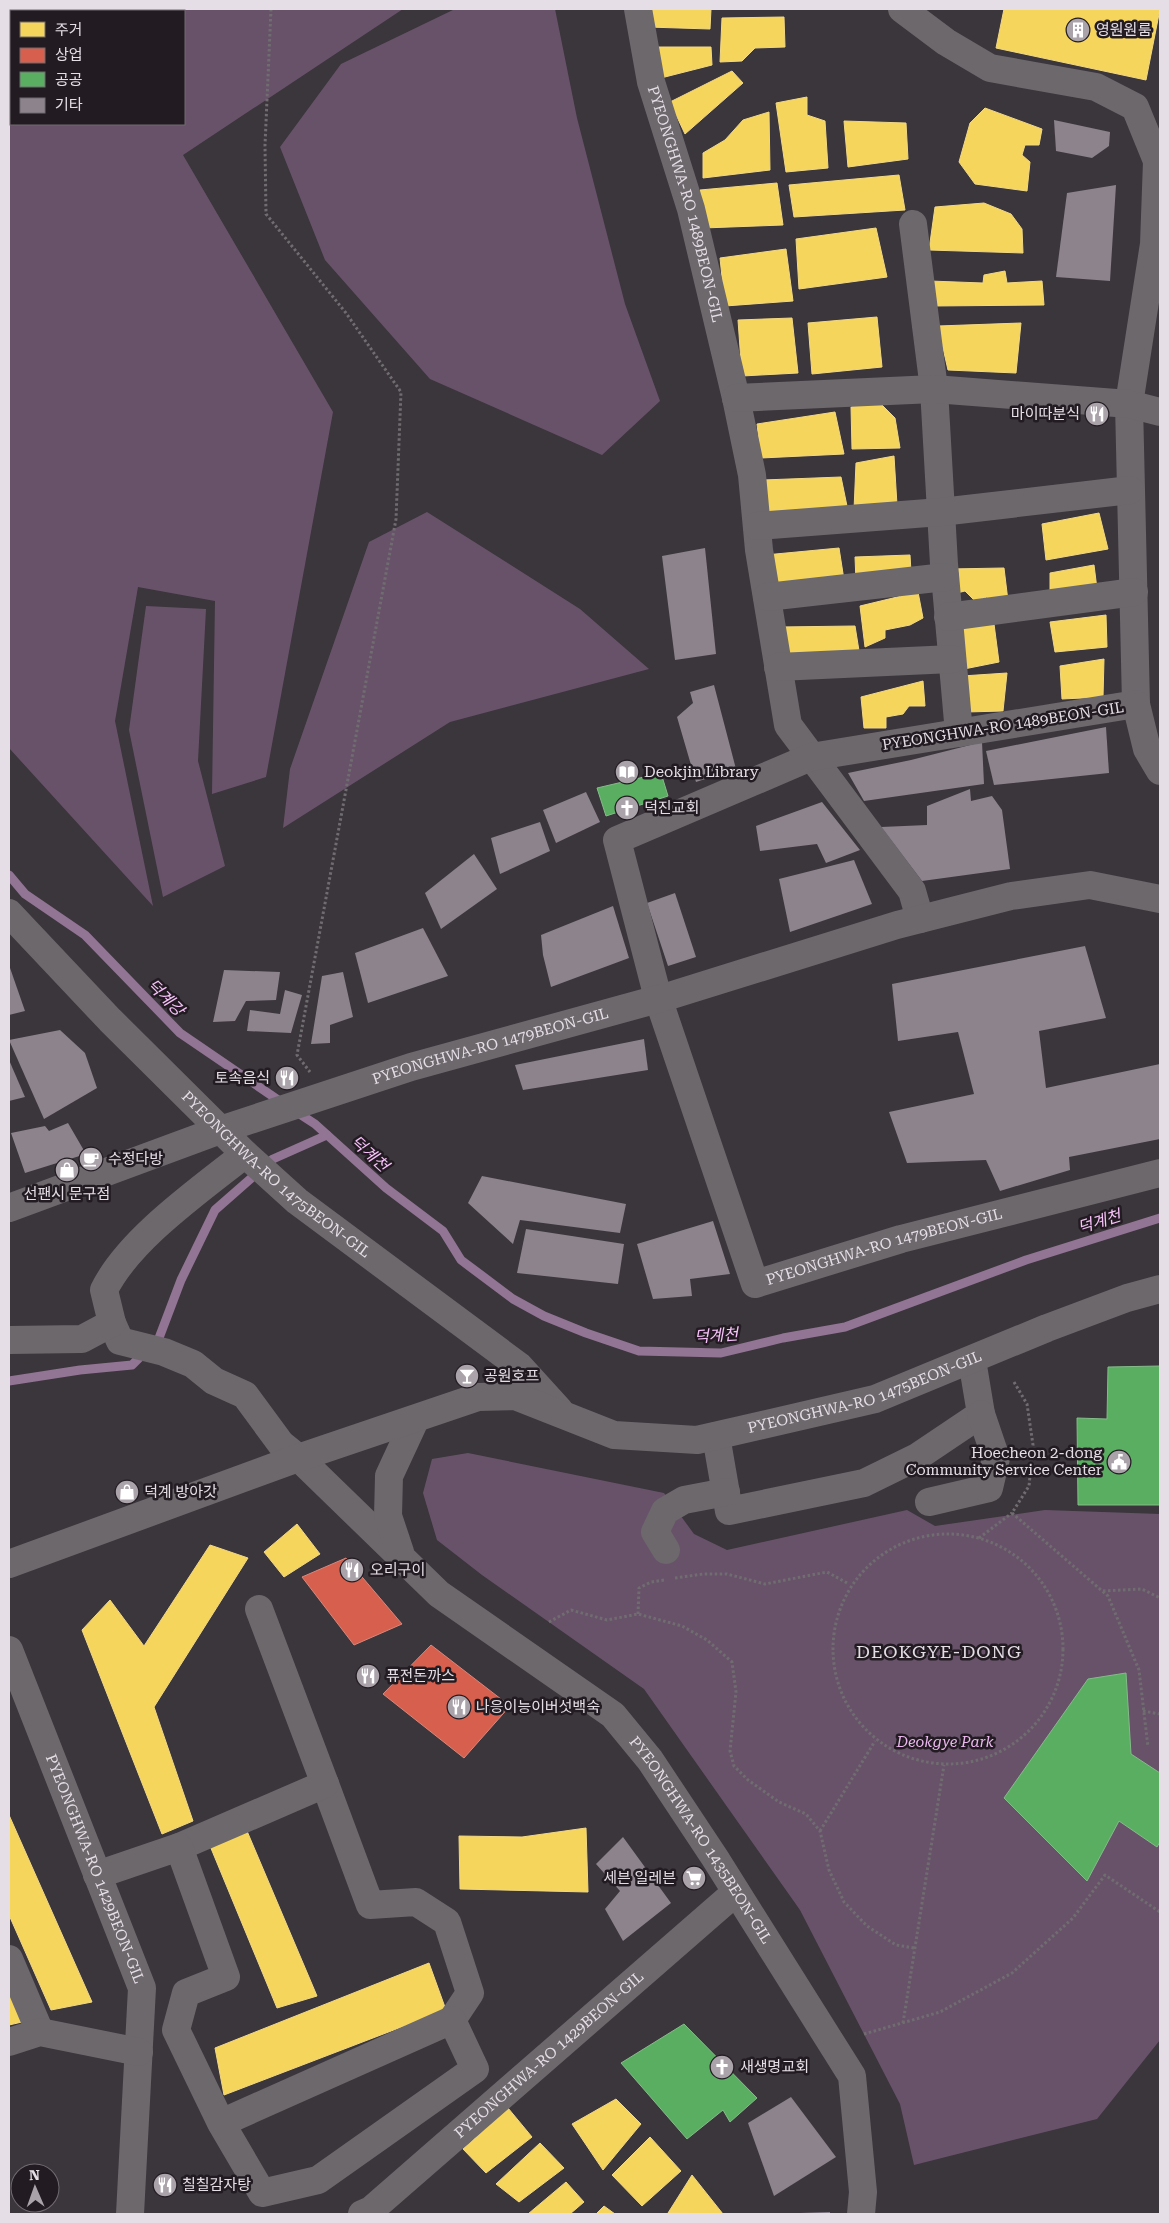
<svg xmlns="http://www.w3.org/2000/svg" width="1169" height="2223" viewBox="0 0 1169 2223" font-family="'Roboto Serif','Noto Sans KR',serif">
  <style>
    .green { fill: #68526a; fill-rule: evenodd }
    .homes { fill: #f6d55c; stroke: #f1d885 }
    .shops { fill: #d6604d; stroke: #db867b }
    .public { fill: #5aae61; stroke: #84bc89 }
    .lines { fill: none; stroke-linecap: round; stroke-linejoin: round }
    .stream { stroke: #927494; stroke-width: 9 }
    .building { fill: #8c838d }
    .path { stroke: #706d70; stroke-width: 3; stroke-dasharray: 2.5 2.5; stroke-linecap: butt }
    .minor { stroke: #6c686c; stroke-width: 28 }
    .labels { text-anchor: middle; stroke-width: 5; stroke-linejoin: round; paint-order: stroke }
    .poi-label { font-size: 15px; fill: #e6dee6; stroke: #221c22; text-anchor: start }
    .street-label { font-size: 15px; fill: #e6dee6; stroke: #221c22 }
    .park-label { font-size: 15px; font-style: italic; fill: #ecb8ef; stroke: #221c22 }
    .water-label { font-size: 16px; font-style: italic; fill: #f8c2fa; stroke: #221c22 }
    .quarter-label { font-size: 18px; letter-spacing: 1px; fill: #e6dee6; stroke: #221c22 }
  </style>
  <rect width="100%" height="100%" fill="#3b353c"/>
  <g class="green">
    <path d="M9,9H403L183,155L333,412L266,777L212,794L215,601L138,587L115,721L153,906L9,748ZM184,11V124H11V11Z"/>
    <path d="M455,9H555L577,118L625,304L660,401L602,455L430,379L325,260L280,147L341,64Z"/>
    <path d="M427,512L580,609L649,669L450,722L283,828L290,769L369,542Z"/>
    <path d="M146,606L206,609L198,761L225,866L163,897L129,730Z"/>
    <path d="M468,1453L664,1493L694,1534L727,1550L907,1510L935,1526L1045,1510L1160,1514V2040L1097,2119L914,2165L900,2104L800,1910L644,1689L482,1575L437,1540L423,1493L432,1459Z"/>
  </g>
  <g class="homes">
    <path d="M649,9H711L710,29L648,27Z"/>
    <path d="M1004,9H1160L1146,80L996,48Z"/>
    <path d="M784,17L785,47L755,48L742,61L720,62L722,18Z"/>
    <path d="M654,47H711L712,65L657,79Z"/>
    <path d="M732,71L743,83L685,134L670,102Z"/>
    <path d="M807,97V115L825,121L828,168L786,172L776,103Z"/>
    <path d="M985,108L1042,129L1039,145H1025L1022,155L1030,162L1027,191L975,184L959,162L970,123Z"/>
    <path d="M769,112L770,170L703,178V153L725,140L743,120Z"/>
    <path d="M844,121L906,123L908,159L848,167Z"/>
    <path d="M899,175L905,210L794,217L789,185Z"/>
    <path d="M777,183L783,225L703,228L700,190Z"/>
    <path d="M984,203L1011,214L1022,229L1023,253L929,250L935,207Z"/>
    <path d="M876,228L887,277L799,289L796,239Z"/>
    <path d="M786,249L793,301L725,306L720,258Z"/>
    <path d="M1005,271L1007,283L1042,281L1044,305L933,306L930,281L983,283L984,275Z"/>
    <path d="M877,317L882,367L812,374L808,323Z"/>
    <path d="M792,318L798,373L742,376L738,320Z"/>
    <path d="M1021,323L1016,373L948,370L938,326Z"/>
    <path d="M877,400L895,418L900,448L852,449L851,407Z"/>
    <path d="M835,412L844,454L761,458L757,424Z"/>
    <path d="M894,456L897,505L854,510L856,463Z"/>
    <path d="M841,477L848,511L765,519L763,480Z"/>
    <path d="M1099,513L1108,549L1046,560L1042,524Z"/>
    <path d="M839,548L844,580L774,587L765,555Z"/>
    <path d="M910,555L911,572L856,581L855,557Z"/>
    <path d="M1094,565L1097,589L1050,592V573Z"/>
    <path d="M1004,568L1008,601L992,605L987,597L975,601L965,591L953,594L949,569Z"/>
    <path d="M918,592L923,618L910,625L885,630V638L865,647L860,606Z"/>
    <path d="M1106,615L1107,647L1055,652L1050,622Z"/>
    <path d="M994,624L999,662L959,670L956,629Z"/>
    <path d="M855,626L860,657L783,661L779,627Z"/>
    <path d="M1104,659L1103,697L1062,699L1060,666Z"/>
    <path d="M1007,673L1003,711L966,712L962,676Z"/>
    <path d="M923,681L925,706H909L903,714L886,717V728H864L861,697Z"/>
    <path d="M297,1524L320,1554L284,1577L264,1552Z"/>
    <path d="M210,1545L248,1558L154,1707L193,1821L162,1834L82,1630L110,1600L144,1646Z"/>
    <path d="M9,1815L92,2002L51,2010L9,1915Z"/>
    <path d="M586,1828L588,1892L460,1889L459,1836L522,1837Z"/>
    <path d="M247,1831L317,1996L277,2008L208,1841Z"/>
    <path d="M429,1963L446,2010L224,2095L215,2048Z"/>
    <path d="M9,1992L22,2022L9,2025Z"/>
    <path d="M616,2099L641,2124L603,2170L572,2124Z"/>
    <path d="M508,2108L532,2137L486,2173L463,2149Z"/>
    <path d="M650,2137L681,2171L642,2206L612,2175Z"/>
    <path d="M540,2143L564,2168L519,2202L496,2184Z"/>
    <path d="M692,2175L723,2214L668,2213Z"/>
    <path d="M566,2182L584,2202L570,2214H528Z"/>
    <path d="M604,2206L615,2214H596Z"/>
  </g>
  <g class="shops">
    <path d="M346,1558L402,1624L354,1645L302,1577Z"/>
    <path d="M431,1645L510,1706L464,1758L383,1694Z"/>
  </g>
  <g class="public">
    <path d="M661,773L668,796L606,816L597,788Z"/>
    <path d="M1160,1366V1505H1078L1077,1418L1107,1419L1108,1367Z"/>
    <path d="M1126,1673L1131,1754L1160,1773V1842L1157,1847L1119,1821L1087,1881L1004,1798L1088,1679Z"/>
    <path d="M684,2024L757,2098L730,2122L723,2110L687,2139L621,2063Z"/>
  </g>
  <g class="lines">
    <g class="stream">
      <path d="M9,875L25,894L85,935L180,1033L284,1104"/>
      <path d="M295,1111L315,1124L386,1188L443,1231L461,1260L513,1299L544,1316L586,1333L639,1351L721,1353L783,1338L845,1327L1026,1260L1160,1218"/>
      <path d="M9,1381L80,1370L132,1365L159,1338L181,1280L215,1210L273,1159L327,1135"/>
    </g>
  </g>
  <g class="building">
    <path d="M1054,120L1110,132L1109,146L1092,158L1056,151Z"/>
    <path d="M1116,185L1110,281L1056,277L1067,193Z"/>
    <path d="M705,548L716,654L675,660L662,556Z"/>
    <path d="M714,685L736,769L696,782L677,717L693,703L690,692Z"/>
    <path d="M1106,727L1109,773L994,785L986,751Z"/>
    <path d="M982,742L984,784L864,801L848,773L911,760Z"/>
    <path d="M970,789L971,801L992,796L1002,810L1010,869L922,881L881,827L927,825V806Z"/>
    <path d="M586,792L600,822L556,843L543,810Z"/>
    <path d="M822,802L860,850L826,863L817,844L760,851L756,826Z"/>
    <path d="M540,822L550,851L500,874L491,838Z"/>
    <path d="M474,854L497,889L441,929L425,893Z"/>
    <path d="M854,860L872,904L790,932L779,879Z"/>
    <path d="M675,893L696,957L668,966L647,903Z"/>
    <path d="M613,906L629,958L551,987L543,955L541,935Z"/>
    <path d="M423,928L448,976L368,1003L355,953Z"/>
    <path d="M1085,946L1106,1018L1039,1031L1046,1088L1160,1064V1139L1069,1157L1070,1170L1000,1191L986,1160L907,1163L889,1112L974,1094L958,1032L898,1041L892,984Z"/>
    <path d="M9,965L25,1011L9,1015Z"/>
    <path d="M224,970L280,972L276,1000L246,1001L235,1021L213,1022Z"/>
    <path d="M343,972L353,1017L330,1025V1043L311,1044L322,976Z"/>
    <path d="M285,990L302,995L291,1033L247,1031L250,1010L280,1014Z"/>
    <path d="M60,1030L85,1053L97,1088L44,1119L9,1040Z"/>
    <path d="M644,1039L648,1070L523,1090L515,1065Z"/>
    <path d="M9,1060L25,1097L9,1101Z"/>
    <path d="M68,1123L86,1154L25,1173L11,1133L45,1126L49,1131Z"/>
    <path d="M482,1176L626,1204L620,1233L520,1220L513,1244L468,1203Z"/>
    <path d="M713,1221L730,1274L690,1279L692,1296L653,1299L637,1244Z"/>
    <path d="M526,1229L624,1244L618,1284L517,1273Z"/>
    <path d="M623,1837L671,1903L623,1941L605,1909L620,1891L596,1864Z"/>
    <path d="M791,2097L836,2157L774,2196L748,2123Z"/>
    <path d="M830,2212V2214H800V2213Z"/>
  </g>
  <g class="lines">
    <g class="path">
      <path d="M271,9L265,145L266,214L346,313L401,392L396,519L297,1055L310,1072"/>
      <path d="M1014,1382L1027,1404L1033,1445L1029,1486L1012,1513L1108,1596L1139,1670L1148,1747"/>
      <circle cx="948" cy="1649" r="115"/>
      <path d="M979,1538L1012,1513"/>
      <path d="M675,1578L703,1574H727L765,1584L827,1572L849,1584"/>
      <path d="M1103,1591L1142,1589L1160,1598"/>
      <path d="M638,1614L639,1588L651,1582L664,1580"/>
      <path d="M549,1622L571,1610L607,1620L638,1614L682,1626L707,1640L732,1662L736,1692L730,1751L734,1766L748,1780L779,1802L806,1814L820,1831L829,1870L844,1902L867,1926L896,1945L914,1948"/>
      <path d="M1143,1711L1160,1714"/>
      <path d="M820,1831L875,1741"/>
      <path d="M903,2023L944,1765"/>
      <path d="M864,2034L940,2012L1012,1973L1073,1918L1105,1875L1160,1912"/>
    </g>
    <g class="minor">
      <path id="s1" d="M638,9L651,82L691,209L736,398L752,475L759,550L788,725L912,891L920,919"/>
      <path id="s2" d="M902,9L946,42L990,68L1096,87L1135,107L1157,161L1154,244L1129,404L1136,704L811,757L617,840L658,998L755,1284L901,1239L1160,1173"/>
      <path d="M913,224L934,389L944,564L959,733"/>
      <path d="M736,398L934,389L1129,404L1160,412"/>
      <path d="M757,526L941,512L1130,490"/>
      <path d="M767,597L945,577"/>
      <path d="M948,617L1134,592"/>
      <path d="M778,667L952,659"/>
      <path d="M1136,704L1147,749L1160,771"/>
      <path id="s3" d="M9,913L110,1020L245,1154L297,1201L519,1366L559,1410"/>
      <path id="s4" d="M9,1208L220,1130L411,1067L669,996L897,925L1011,896L1090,885L1160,899"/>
      <path id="s5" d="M112,1323L120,1341L164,1352L193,1364L214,1381L245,1395L281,1444L302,1461L439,1594L613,1715L650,1760L715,1858L852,2076L863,2192L861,2214"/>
      <path d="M9,1340L82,1339L112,1323L104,1290C129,1239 200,1190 245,1154"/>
      <path d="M716,1436L729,1511L864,1483L917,1457L981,1414L972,1360"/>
      <path d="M929,1502L989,1488L996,1458L981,1414"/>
      <path d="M666,1550L655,1532L665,1511L684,1500L726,1492"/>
      <path d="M400,1552L388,1516L389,1476L415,1420"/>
      <path id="s6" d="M9,1564L298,1458L478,1397L515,1396L614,1435L697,1440L875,1399L1047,1328L1127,1298L1160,1289"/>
      <path id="s7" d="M9,1650L142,1988L130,2214"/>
      <path d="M325,1784L370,1905L416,1902L447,1922L470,1993L452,2020"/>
      <path d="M179,1847L325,1784L259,1609"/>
      <path d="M97,1875L179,1847L226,1977L186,1993L176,2030L221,2123L452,2020L475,2069L318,2180L262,2193L221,2123"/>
      <path d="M9,1959L40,2032"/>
      <path d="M9,2042L40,2032L139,2052"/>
      <path id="s8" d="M362,2214L371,2210L736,1892"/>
    </g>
  </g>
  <defs>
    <g id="building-disc" transform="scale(1.25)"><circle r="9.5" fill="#aaa3aa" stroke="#221c22"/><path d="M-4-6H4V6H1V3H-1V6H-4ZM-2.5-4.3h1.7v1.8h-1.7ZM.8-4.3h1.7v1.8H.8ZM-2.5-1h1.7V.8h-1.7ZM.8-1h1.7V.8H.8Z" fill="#fff"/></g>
    <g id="restaurant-disc" transform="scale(1.25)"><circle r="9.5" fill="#aaa3aa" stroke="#221c22"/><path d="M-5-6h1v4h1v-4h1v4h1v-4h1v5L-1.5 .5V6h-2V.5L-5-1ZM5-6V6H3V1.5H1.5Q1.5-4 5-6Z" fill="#fff"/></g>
    <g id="library-disc" transform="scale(1.25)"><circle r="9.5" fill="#aaa3aa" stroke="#221c22"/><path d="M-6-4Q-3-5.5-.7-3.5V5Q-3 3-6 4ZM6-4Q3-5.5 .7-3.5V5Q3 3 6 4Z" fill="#fff"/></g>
    <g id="church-disc" transform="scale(1.25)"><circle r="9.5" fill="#aaa3aa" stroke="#221c22"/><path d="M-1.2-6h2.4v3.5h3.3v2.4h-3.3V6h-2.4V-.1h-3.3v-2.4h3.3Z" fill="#fff"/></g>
    <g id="cafe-disc" transform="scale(1.25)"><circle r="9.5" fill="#aaa3aa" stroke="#221c22"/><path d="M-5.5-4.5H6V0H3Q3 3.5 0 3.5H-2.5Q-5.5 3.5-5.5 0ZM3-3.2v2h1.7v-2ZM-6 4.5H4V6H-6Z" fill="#fff"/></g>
    <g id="shop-disc" transform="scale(1.25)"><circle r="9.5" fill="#aaa3aa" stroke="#221c22"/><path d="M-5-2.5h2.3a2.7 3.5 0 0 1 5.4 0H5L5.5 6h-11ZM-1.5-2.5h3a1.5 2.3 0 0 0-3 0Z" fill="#fff"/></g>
    <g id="bar-disc" transform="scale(1.25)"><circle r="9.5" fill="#aaa3aa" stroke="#221c22"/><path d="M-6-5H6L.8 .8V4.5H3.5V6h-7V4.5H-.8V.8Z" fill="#fff"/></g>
    <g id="civic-disc" transform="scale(1.25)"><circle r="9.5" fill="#aaa3aa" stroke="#221c22"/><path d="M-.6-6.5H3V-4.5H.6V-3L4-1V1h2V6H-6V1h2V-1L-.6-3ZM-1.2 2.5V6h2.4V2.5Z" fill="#fff"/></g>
    <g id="supermarket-disc" transform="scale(1.25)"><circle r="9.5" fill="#aaa3aa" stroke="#221c22"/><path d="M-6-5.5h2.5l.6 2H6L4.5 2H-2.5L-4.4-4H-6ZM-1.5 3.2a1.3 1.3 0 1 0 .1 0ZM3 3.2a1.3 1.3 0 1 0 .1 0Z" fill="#fff"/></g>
  </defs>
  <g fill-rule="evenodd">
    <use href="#building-disc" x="1078" y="30"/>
    <use href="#restaurant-disc" x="1097" y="414"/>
    <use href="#library-disc" x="627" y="772"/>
    <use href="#church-disc" x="627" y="808"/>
    <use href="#restaurant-disc" x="287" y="1078"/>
    <use href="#cafe-disc" x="91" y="1159"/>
    <use href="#shop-disc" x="67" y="1170"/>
    <use href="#bar-disc" x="467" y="1376"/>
    <use href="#civic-disc" x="1119" y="1462"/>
    <use href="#shop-disc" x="127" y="1492"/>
    <use href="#restaurant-disc" x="352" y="1570"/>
    <use href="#restaurant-disc" x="368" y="1676"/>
    <use href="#restaurant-disc" x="459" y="1707"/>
    <use href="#supermarket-disc" x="694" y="1878"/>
    <use href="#church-disc" x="722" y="2067"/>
    <use href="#restaurant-disc" x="165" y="2185"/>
  </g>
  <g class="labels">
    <g class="poi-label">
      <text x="1096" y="35">영원원룸</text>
      <text x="1080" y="419" text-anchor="end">마이따분식</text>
      <text x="644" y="777">Deokjin Library</text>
      <text x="644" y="813">덕진교회</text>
      <text x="270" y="1083" text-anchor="end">토속음식</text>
      <text x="108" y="1164">수정다방</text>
      <text x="67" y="1199" text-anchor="middle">선팬시 문구점</text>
      <text x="484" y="1381">공원호프</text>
      <text x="1102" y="1458" text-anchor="end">Hoecheon 2-dong<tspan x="1102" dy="17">Community Service Center</tspan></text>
      <text x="144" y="1497">덕계 방아갓</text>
      <text x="370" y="1575">오리구이</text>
      <text x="386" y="1681">퓨전돈까스</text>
      <text x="476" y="1712">나응이능이버섯백숙</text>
      <text x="676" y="1883" text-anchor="end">세븐 일레븐</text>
      <text x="740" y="2072">새생명교회</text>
      <text x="182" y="2190">칠칠감자탕</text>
    </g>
    <g class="street-label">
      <text dy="5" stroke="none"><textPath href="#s1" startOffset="201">PYEONGHWA-RO 1489BEON-GIL</textPath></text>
      <text transform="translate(1003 726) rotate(-9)" y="5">PYEONGHWA-RO 1489BEON-GIL</text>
      <text dy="5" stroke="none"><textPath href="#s4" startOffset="508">PYEONGHWA-RO 1479BEON-GIL</textPath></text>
      <text dy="5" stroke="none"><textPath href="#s3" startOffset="374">PYEONGHWA-RO 1475BEON-GIL</textPath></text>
      <text dy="5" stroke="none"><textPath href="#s2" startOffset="2001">PYEONGHWA-RO 1479BEON-GIL</textPath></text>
      <text dy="5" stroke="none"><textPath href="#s6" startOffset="899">PYEONGHWA-RO 1475BEON-GIL</textPath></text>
      <text dy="5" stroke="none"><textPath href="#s5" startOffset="801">PYEONGHWA-RO 1435BEON-GIL</textPath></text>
      <text dy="5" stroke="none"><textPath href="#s7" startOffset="235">PYEONGHWA-RO 1429BEON-GIL</textPath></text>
      <text dy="5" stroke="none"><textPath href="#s8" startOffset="246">PYEONGHWA-RO 1429BEON-GIL</textPath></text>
    </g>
    <g class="park-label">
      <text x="945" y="1747">Deokgye Park</text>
    </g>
    <g class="water-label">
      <text transform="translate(166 997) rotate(45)" y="6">덕계강</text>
      <text transform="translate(370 1153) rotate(42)" y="6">덕계천</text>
      <text transform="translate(1099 1221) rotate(-17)" y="6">덕계천</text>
      <text transform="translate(716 1335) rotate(-4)" y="6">덕계천</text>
    </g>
    <g class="quarter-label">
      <text x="939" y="1658">DEOKGYE-DONG</text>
    </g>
  </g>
  <rect width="1169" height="2223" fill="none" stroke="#e6dee6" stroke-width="20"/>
  <rect x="10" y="10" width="175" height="115" fill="#221c22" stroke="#706a70"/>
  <rect x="20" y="22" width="25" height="15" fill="#f6d55c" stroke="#706a70"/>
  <text x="55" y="35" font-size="15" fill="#e6dee6">주거</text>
  <rect x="20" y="48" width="25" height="15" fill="#d6604d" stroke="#706a70"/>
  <text x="55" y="60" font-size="15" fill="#e6dee6">상업</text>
  <rect x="20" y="72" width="25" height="15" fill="#5aae61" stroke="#706a70"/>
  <text x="55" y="85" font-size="15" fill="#e6dee6">공공</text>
  <rect x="20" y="98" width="25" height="15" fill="#8c838d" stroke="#706a70"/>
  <text x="55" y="110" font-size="15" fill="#e6dee6">기타</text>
  <g transform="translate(35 2188) rotate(358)"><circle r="24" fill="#221c22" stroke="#706a70"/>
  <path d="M0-4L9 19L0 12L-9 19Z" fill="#aaa3aa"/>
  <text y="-8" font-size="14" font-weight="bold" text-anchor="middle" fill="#e6dee6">N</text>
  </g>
</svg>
